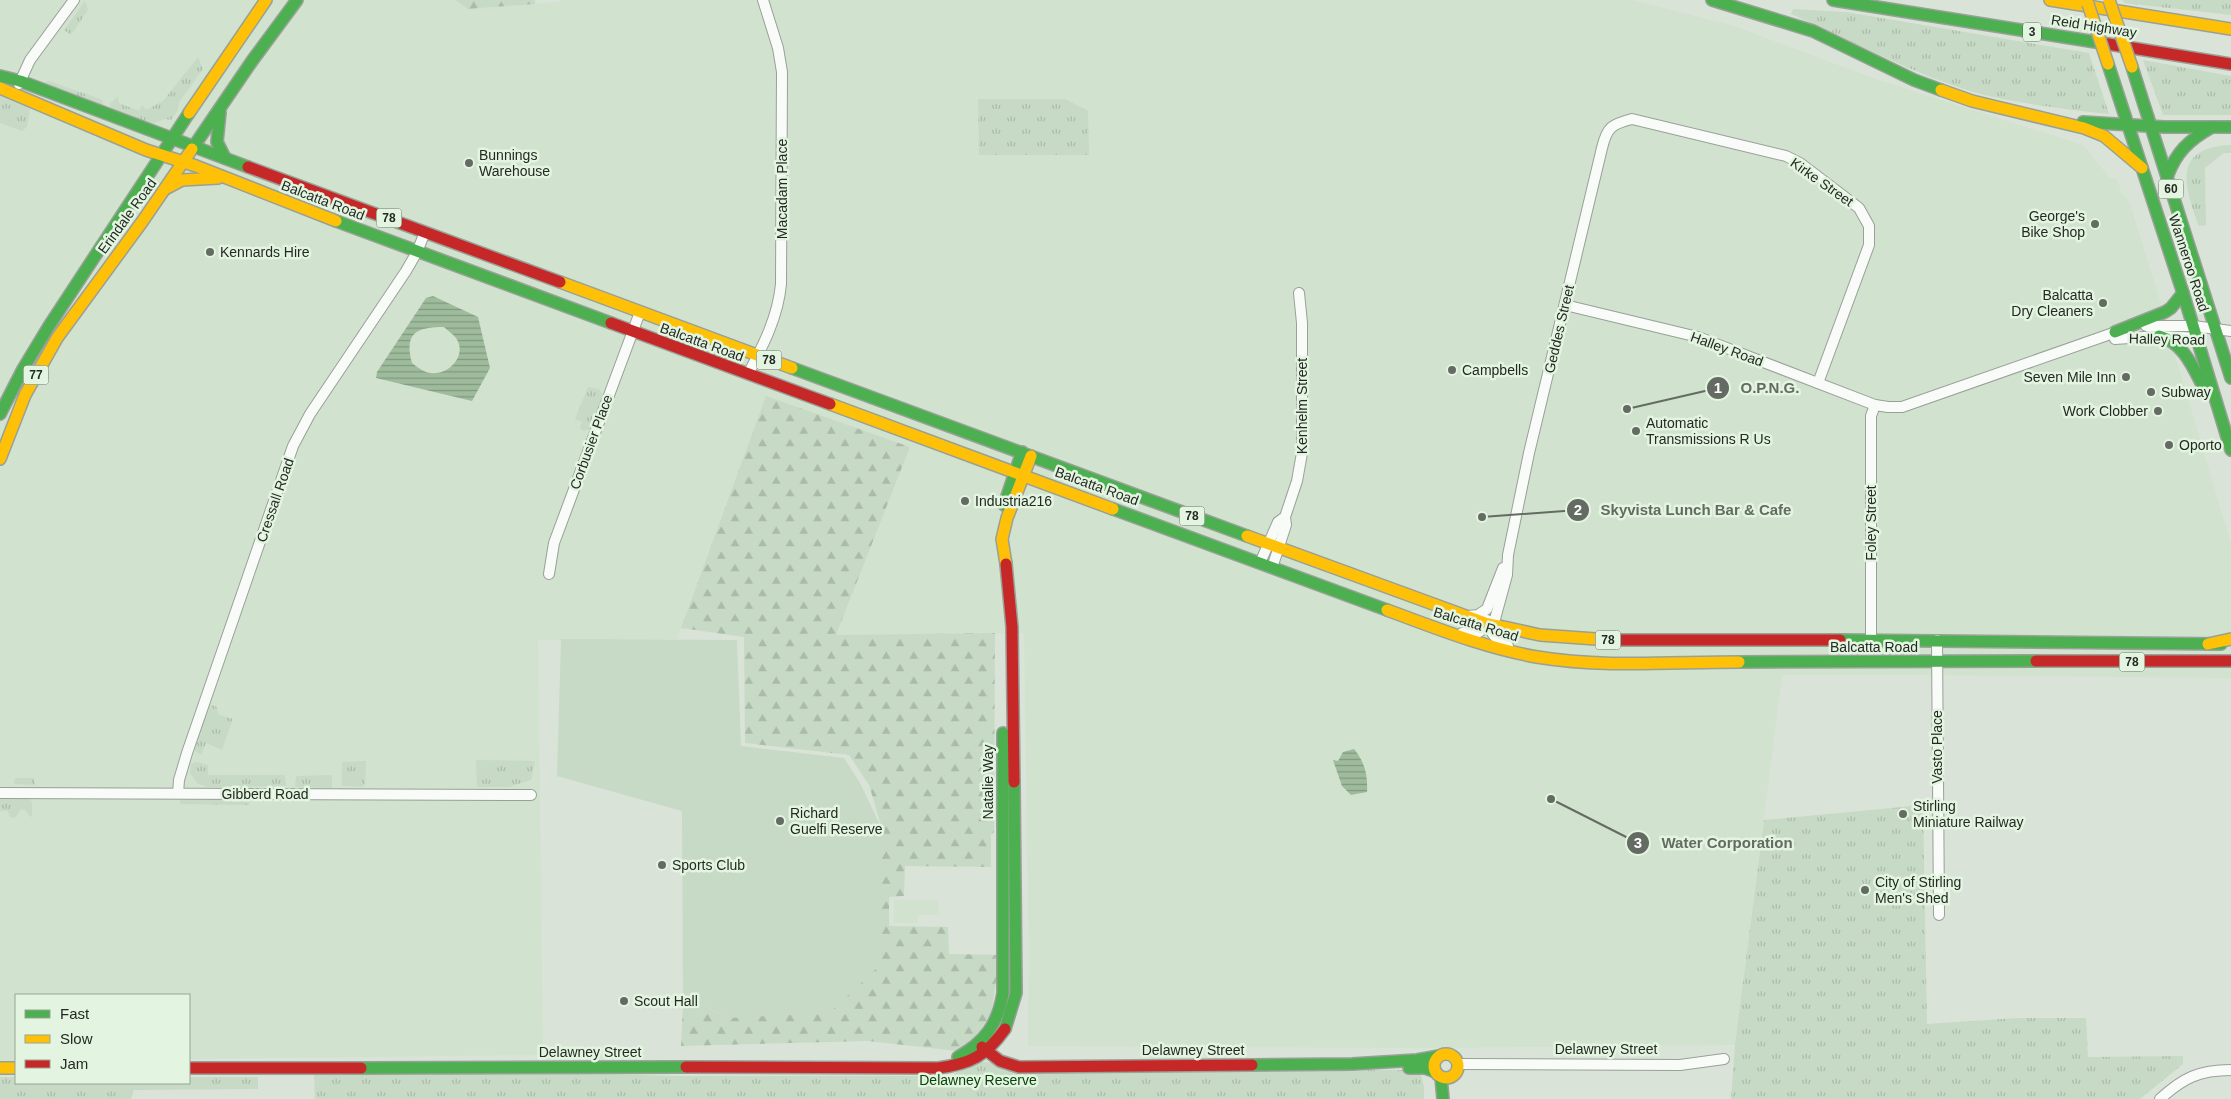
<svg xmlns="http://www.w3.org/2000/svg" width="2231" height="1099" viewBox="0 0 2231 1099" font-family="Arial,sans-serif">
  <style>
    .built { fill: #d1e2cf }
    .grass { fill: url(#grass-tufts) }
    .forest { fill: url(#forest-firs) }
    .garden { fill: #c7dac5 }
    .water { fill: url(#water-rules); fill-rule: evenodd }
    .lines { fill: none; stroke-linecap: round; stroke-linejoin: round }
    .street-casing { stroke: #99a098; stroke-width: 12 }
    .fast-casing { stroke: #99a098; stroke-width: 14 }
    .slow-casing { stroke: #99a098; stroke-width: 14 }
    .jam-casing { stroke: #99a098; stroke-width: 14 }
    .street { stroke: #f9fbf9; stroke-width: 10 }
    .fast { stroke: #4caf50; stroke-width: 11 }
    .slow { stroke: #ffc107; stroke-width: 11 }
    .jam { stroke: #c62828; stroke-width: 11 }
    .slow-bridge-casing { stroke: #99a098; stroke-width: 14; stroke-linecap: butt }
    .slow-bridge { stroke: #ffc107; stroke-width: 11 }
    .poi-dot { fill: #646b62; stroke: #e3f5e1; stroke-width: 2 }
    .labels { text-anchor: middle; stroke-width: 5; stroke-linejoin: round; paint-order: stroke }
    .shield { fill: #e3f5e1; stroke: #5d675c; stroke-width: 1 }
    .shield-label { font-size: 12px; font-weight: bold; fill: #242a23 }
    .street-label { font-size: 14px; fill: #242a23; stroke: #e3f5e1 }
    .poi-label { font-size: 14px; fill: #242a23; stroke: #e3f5e1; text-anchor: start }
    .park-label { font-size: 14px; fill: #0b420b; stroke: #e3f5e1 }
    .leader { fill: none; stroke: #646b62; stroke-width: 2 }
    .callout-dot { fill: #646b62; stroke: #e3f5e1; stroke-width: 2 }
    .mark-label { font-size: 15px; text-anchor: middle; font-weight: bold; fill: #fff }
    .callout-label { font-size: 15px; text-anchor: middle; font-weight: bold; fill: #646b62; stroke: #e3f5e1; stroke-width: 5; stroke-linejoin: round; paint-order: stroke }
  </style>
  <defs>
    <pattern id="grass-tufts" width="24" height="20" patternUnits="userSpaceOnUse" patternTransform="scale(1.25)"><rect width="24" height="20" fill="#c7dac5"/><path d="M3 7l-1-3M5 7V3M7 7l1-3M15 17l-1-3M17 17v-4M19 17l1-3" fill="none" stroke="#abbba9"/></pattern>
    <pattern id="forest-firs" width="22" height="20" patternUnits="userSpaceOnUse" patternTransform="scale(1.25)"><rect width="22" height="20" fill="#c7dac5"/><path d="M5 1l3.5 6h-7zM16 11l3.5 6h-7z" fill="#abbba9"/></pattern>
    <pattern id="water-rules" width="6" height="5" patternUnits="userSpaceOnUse" patternTransform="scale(1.25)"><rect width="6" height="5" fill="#9ebb9c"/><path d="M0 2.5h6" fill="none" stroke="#81987f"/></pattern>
  </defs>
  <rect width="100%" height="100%" fill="#dae3d8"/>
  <g class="built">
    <path d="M0,0H455L468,9L559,2L561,0H1632L1734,26L1881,81L2083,145L2109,177L2117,179L2121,192L2129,201L2162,307L2161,308L2231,544V678L1922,675H1782L1735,1045L1425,1048L1028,1046L1029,956L1024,633L836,635L910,447L766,396L677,639L538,640L543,1055L189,1059V995H16V1061H0Z"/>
    <path d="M894,900H938L939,915H918V923H894Z"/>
  </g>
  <g class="grass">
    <path d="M2123,0H2231V15L2124,3Z"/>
    <path d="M85,1L88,10L71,35L64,30Z"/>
    <path d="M1793,9L1846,12L2089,53L2109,114C2065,109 2020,104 1977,93C1915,75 1850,40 1791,14Z"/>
    <path d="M198,57L203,69L179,102L178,110L171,120L165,119L151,124L111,108L110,104L118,96L119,103L139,111L142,105L146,110L163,101Z"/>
    <path d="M2143,60L2231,76V115H2163Z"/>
    <path d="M49,81L100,99L103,101V106L43,83Z"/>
    <path d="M0,91L30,107L27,127L22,131L0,123Z"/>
    <path d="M978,99H1065L1088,111L1089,155H979Z"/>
    <path d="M2231,145V153H2224L2205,168L2206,225L2199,226C2184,186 2172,147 2231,145Z"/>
    <path d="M588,387L599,389L603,395L591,429L583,431L580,428L582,422L575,419Z"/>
    <path d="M209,705L216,706L219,715L233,719L222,750L206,743L201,755L195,751V744Z"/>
    <path d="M476,760L535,761L531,780L509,787H477Z"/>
    <path d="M366,761L365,785L362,787L342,786V762Z"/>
    <path d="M196,762L208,765V775H285L286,786L207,787L197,783L190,773L191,764Z"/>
    <path d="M332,775V788L297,787L295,786L296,776Z"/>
    <path d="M15,778H34L35,785L14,784Z"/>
    <path d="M0,797H28L32,802V816L30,817L26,811L21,809L15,818L10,817L8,811H0Z"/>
    <path d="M242,797L249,802V805L180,804V800Z"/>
    <path d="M1923,805L1927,1024L2017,1018H2086L2088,1057L2183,1056V1064L2140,1099H1731L1735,1045L1764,820Z"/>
    <path d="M978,1061L992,1063L1006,1070H1420L1424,1087V1099H315L314,1075H432V1069L675,1076H952L963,1066Z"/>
    <path d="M0,1077H16V1083H189V1077H258V1089L134,1090L131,1099H0Z"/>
  </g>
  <g class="forest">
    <path d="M455,0H535V4L468,9Z"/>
    <path d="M766,396L910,447L836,635L995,633L994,832L991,835V867L905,866L904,896L889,897V926L948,927L949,954L1000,955L991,1014L977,1035L957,1051L868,1041L681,1046L683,1004H700L728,1018L883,832L869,785L849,755L745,743L744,637L681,628Z"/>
  </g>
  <path class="garden" d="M561,639L737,640L741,746L844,758L860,783L883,831L877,968L829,1013L728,1018L700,1004H683L682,811L557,776Z"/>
  <g class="water">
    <path d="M433,296L478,317L490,368L472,401L376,378L377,372L426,298ZM444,327C447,330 453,334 456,338C469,357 445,379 426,372C421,370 416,366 412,363C404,333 416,327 444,327Z"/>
    <path d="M1354,749C1365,762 1368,776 1367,792L1351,795L1342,786L1333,760L1338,761L1343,752Z"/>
  </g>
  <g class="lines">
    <g class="street-casing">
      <g id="street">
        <path d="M19,84L30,60L74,0"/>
        <path d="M1565,305L1698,337L1875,405L1888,407H1902L2119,331"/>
        <path d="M2146,326H2194L2231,331"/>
        <path d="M2115,339L2159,336L2200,338"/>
        <path d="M748,374C763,346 778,317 781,284L782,72L778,48L763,0"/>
        <path d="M1260,563L1278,522L1285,517L1297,481L1302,453V323L1299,293"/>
        <path d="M1272,568L1286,525L1285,517"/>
        <path d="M549,574L554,543L640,312"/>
        <path d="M1468,616L1478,615L1487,609L1503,568"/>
        <path d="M1487,620C1490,634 1496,639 1508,646"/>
        <path d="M1462,633L1479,632L1495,619L1507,575L1508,555L1529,453L1602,148C1607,127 1612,124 1632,119L1786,156L1800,163L1859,208L1869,226V245L1818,383"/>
        <path d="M1937,640L1939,915"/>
        <path d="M1871,641V416L1875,405"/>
        <path d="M0,793L531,795"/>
        <path d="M178,793L179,780L187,753L293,446L310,414L406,271L417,252L425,232"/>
        <path d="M1458,1064L1680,1065L1724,1059"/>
        <path d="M2160,1099C2183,1078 2199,1070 2231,1070"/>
      </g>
    </g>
    <g class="fast-casing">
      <g id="fast">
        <path d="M1712,0L1813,31L1914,80L1941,90"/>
        <path d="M1833,0L2108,44"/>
        <path d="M2108,64L2183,293L2231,450"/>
        <path d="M2132,67L2231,378"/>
        <path d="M0,76L20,81L248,167"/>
        <path d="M220,112L217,142L225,158"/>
        <path d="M2083,122L2164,127H2231"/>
        <path d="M192,149L252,61L297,0"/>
        <path d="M2167,177C2176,152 2189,140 2212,127"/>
        <path d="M336,221L611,323"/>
        <path d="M2115,332L2165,312L2171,308L2183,293"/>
        <path d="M2159,336C2185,343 2194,370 2206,392"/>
        <path d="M792,368L1247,536"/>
        <path d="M0,414L23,369L49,326L189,113"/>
        <path d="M1004,505L1022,452"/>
        <path d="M1113,509L1387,610"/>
        <path d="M1840,640L2221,644"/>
        <path d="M1739,662L2036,661"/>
        <path d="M1005,1029L1016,993L1014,782"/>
        <path d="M958,1057C985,1042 998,1024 1003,993V733"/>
        <path d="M1252,1065L1352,1064L1417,1060L1439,1056"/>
        <path d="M361,1068L686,1067"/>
        <path d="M1409,1068H1425L1436,1072"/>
        <path d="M1441,1077L1443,1099"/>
      </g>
    </g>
    <g class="slow-casing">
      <g id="slow">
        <path d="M2050,0L2231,29"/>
        <path d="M0,88L146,150L196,166L336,221"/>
        <path d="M1941,90L1972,101L2084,128L2104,136L2142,168"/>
        <path d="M189,113L266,0"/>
        <path d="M167,188L182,180L218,178"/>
        <path d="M560,282L792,368"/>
        <path d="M830,404L1113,509"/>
        <path d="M0,459L25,395L57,338L142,222L192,149"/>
        <path d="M1247,536L1485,623L1540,635L1610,640"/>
        <path d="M1006,564L1002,539L1007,518L1031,456"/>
        <path d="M1387,610C1436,628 1485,648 1537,657C1603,668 1672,662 1739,662"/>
        <path d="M2208,644L2231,639"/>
        <circle cx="1446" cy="1066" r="12"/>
        <path d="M0,1068H16"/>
      </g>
    </g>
    <g class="jam-casing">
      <g id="jam">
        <path d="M2108,44L2231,64"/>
        <path d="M248,167L560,282"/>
        <path d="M611,323L830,404"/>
        <path d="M1006,564L1012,627L1014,782"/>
        <path d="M1610,640H1840"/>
        <path d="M2036,661H2231"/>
        <path d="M982,1047L1000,1061L1019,1067L1252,1065"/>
        <path d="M686,1067L938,1068C970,1064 986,1056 1005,1029"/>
        <path d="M189,1068H361"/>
      </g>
    </g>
    <use href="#street" class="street"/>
    <use href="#fast" class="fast"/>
    <use href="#slow" class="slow"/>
    <use href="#jam" class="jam"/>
    <g class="slow-bridge-casing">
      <g id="slow-bridge">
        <path d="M2109,0L2132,67"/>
        <path d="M2088,4L2108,64"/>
      </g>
    </g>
    <use href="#slow-bridge" class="slow-bridge"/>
  </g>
  <g class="poi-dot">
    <circle cx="469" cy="163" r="5"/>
    <circle cx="2095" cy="224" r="5"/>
    <circle cx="210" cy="252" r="5"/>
    <circle cx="2103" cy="303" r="5"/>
    <circle cx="1452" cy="370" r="5"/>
    <circle cx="2126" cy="377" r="5"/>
    <circle cx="2151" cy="392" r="5"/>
    <circle cx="2158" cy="411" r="5"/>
    <circle cx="1636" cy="431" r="5"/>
    <circle cx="2169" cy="445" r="5"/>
    <circle cx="965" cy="501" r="5"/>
    <circle cx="1903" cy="814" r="5"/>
    <circle cx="780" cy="821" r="5"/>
    <circle cx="662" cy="865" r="5"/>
    <circle cx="1865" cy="890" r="5"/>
    <circle cx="624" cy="1001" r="5"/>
  </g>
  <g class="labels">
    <g class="shield">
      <rect x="2023" y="22.5" width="18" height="19" rx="4"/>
      <rect x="2158.5" y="179.5" width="25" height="19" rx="4"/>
      <rect x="376.5" y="208.5" width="25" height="19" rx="4"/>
      <rect x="756.5" y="350.5" width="25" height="19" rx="4"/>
      <rect x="23.5" y="365.5" width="25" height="19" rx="4"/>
      <rect x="1179.5" y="506.5" width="25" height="19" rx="4"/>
      <rect x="1595.5" y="630.5" width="25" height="19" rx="4"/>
      <rect x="2119.5" y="652.5" width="25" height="19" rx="4"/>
    </g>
    <g class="shield-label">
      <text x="2032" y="36">3</text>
      <text x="2171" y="193">60</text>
      <text x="389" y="222">78</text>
      <text x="769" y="364">78</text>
      <text x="36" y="379">77</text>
      <text x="1192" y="520">78</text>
      <text x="1608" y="644">78</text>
      <text x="2132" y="666">78</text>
    </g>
    <g class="street-label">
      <text transform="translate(2094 26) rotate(9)" y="5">Reid Highway</text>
      <text transform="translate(1822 182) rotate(35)" y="5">Kirke Street</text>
      <text transform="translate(782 189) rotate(-90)" y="5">Macadam Place</text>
      <text transform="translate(323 200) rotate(21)" y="5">Balcatta Road</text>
      <text transform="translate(127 216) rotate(-54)" y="5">Erindale Road</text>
      <text transform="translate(2189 263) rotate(72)" y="5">Wanneroo Road</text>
      <text transform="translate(1559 329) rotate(-77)" y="5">Geddes Street</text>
      <text transform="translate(2167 339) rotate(1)" y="5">Halley Road</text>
      <text transform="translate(702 342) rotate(20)" y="5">Balcatta Road</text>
      <text transform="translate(1727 349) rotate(20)" y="5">Halley Road</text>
      <text transform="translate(1302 406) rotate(-90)" y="5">Kenhelm Street</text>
      <text transform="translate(591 442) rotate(-70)" y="5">Corbusier Place</text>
      <text transform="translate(1097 486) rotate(20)" y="5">Balcatta Road</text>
      <text transform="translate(275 500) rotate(-71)" y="5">Cressall Road</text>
      <text transform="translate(1871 523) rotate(-90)" y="5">Foley Street</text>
      <text transform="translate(1476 624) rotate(17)" y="5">Balcatta Road</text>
      <text x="1874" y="652">Balcatta Road</text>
      <text transform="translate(1937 747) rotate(-90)" y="5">Vasto Place</text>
      <text transform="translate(988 782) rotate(-90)" y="5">Natalie Way</text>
      <text x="265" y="799">Gibberd Road</text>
      <text x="1606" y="1054">Delawney Street</text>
      <text x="1193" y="1055">Delawney Street</text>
      <text x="590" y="1057">Delawney Street</text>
    </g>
    <g class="poi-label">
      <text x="479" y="160">Bunnings<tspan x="479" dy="16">Warehouse</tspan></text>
      <text x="2085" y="221" text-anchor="end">George's<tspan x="2085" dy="16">Bike Shop</tspan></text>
      <text x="220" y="257">Kennards Hire</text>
      <text x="2093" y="300" text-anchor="end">Balcatta<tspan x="2093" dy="16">Dry Cleaners</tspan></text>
      <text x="1462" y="375">Campbells</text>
      <text x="2116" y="382" text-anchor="end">Seven Mile Inn</text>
      <text x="2161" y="397">Subway</text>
      <text x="2148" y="416" text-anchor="end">Work Clobber</text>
      <text x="1646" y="428">Automatic<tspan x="1646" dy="16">Transmissions R Us</tspan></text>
      <text x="2179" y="450">Oporto</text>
      <text x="975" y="506">Industria216</text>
      <text x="1913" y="811">Stirling<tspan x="1913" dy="16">Miniature Railway</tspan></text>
      <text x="790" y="818">Richard<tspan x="790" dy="16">Guelfi Reserve</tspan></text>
      <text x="672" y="870">Sports Club</text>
      <text x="1875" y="887">City of Stirling<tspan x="1875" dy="16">Men's Shed</tspan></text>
      <text x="634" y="1006">Scout Hall</text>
    </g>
    <g class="park-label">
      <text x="978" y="1085">Delawney Reserve</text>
    </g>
  </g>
  <path class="leader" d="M1627 409L1718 388M1482 517L1578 510M1551 799L1638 843"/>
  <g class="callout-dot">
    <circle cx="1627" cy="409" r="5"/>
    <circle cx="1482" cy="517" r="5"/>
    <circle cx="1551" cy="799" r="5"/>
    <circle cx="1718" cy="388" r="12"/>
    <circle cx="1578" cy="510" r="12"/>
    <circle cx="1638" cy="843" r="12"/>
  </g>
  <g class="mark-label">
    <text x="1718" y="393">1</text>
    <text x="1578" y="515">2</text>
    <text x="1638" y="848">3</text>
  </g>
  <g class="callout-label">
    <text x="1770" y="393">O.P.N.G.</text>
    <text x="1696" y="515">Skyvista Lunch Bar &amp; Cafe</text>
    <text x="1727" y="848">Water Corporation</text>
  </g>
  <rect x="15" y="994" width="175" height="90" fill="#e3f5e1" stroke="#97a495"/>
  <rect x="25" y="1010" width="25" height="8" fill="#4caf50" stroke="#97a495"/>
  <text x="60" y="1019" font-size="15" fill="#242a23">Fast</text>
  <rect x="25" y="1035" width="25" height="8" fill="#ffc107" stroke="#97a495"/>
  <text x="60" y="1044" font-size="15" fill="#242a23">Slow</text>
  <rect x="25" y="1060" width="25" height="8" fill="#c62828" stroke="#97a495"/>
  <text x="60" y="1069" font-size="15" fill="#242a23">Jam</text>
</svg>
